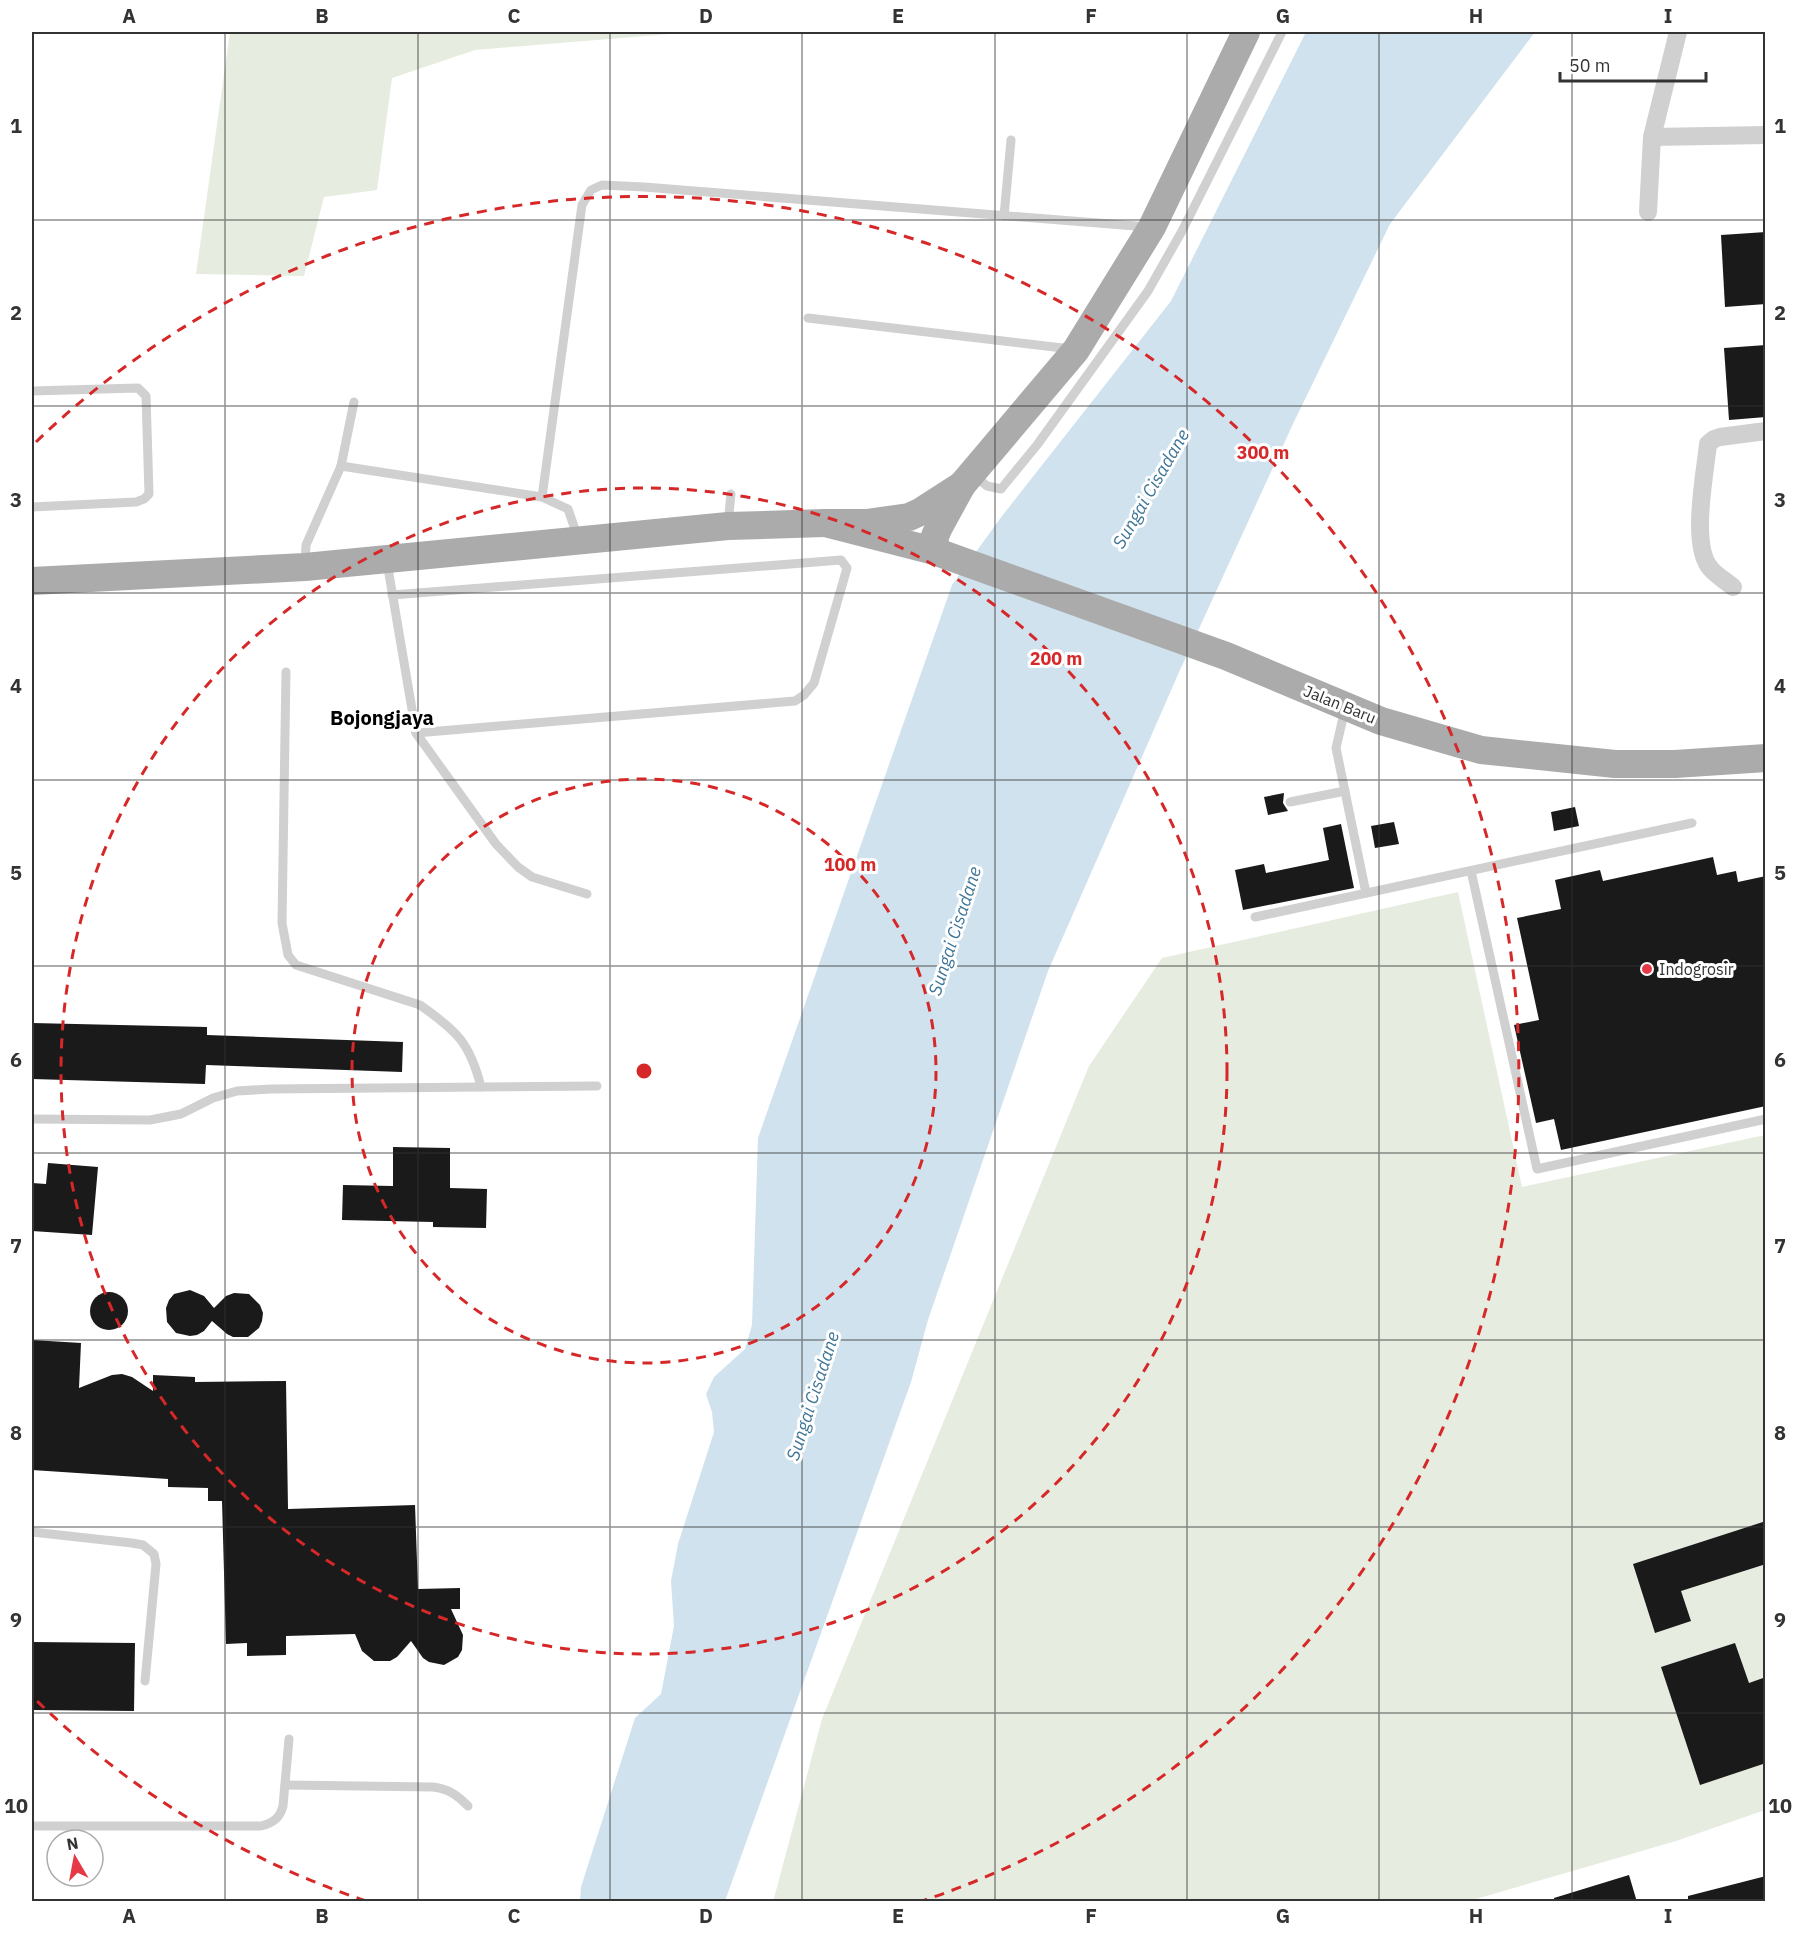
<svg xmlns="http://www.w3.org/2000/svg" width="1797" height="1933" viewBox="0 0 1797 1933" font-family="'IBM Plex Sans',sans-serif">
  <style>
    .green { fill: #e6ecdf }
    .water { fill: #cfe2ee }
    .building { fill: #1a1a1a }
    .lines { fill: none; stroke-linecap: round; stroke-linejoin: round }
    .service { stroke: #d0d0d0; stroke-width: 9 }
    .minor { stroke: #d0d0d0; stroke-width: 18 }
    .primary { stroke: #ababab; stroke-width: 28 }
    .grid { fill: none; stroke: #333; stroke-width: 1.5; stroke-opacity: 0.55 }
    .ring { fill: none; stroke: #d62828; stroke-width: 3; stroke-dasharray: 10 8 }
    .poi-dot { fill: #e63946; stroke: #fff; stroke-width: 2 }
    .labels { text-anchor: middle; stroke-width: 6; stroke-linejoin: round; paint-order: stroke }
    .street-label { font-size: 16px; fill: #333; stroke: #fff }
    .poi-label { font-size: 16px; fill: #333; stroke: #fff; text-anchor: start }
    .water-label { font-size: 18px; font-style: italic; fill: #3f7597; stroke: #fff }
    .quarter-label { font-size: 20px; font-weight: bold; fill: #000; stroke: #fff }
    .centre { fill: #d62828; stroke: #fff; stroke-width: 3 }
    .ring-label { font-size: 18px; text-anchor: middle; font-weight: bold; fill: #d62828; stroke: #fff; stroke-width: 6; stroke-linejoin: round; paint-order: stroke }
    .neatline { fill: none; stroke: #333; stroke-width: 2 }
    .grid-label { font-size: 20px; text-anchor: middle; font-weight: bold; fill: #333 }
  </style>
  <rect width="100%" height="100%" fill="#fff"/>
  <g class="green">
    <path d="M230,32H694L475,50L392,78L377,190L324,197L304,276L196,274Z"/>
    <path d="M1458,892L1522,1187L1765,1135V1810L1676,1841L1469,1901L773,1902L822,1719L1089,1066L1162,958Z"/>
  </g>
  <path class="water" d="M1306,32H1535L1390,224L1292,426L1180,670L1048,971L928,1320L911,1382L725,1901L580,1902L581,1887L635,1718L661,1694L674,1626L671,1581L678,1544L714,1432L712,1412L706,1394L714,1377L745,1349L752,1325L758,1138L952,585L1002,516L1171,301Z"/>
  <g class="building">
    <path d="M1766,232V304L1725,307L1721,235Z"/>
    <path d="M1766,345V417L1729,420L1724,348Z"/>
    <path d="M1284,793L1283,803L1288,811L1268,815L1264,797Z"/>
    <path d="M1575,807L1579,826L1554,831L1551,812Z"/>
    <path d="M1394,822L1399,844L1375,848L1371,826Z"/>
    <path d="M1341,824L1354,888L1243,910L1235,870L1264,864L1266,873L1329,860L1323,828Z"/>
    <path d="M1713,857L1717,875L1736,871L1738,882L1766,876V1106L1561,1150L1554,1119L1536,1123L1514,1025L1539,1020L1517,918L1561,909L1555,880L1600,870L1603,881Z"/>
    <path d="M32,1023L207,1027V1035L403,1042L402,1072L206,1065L205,1084L32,1079Z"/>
    <path d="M393,1147L450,1148V1188L487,1189L486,1228L433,1227V1222L342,1220L343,1185L393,1186Z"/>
    <path d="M48,1163L98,1167L92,1235L32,1231V1183L46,1184Z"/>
    <path d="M190,1290L204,1296L214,1308L226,1296L234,1293L249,1294L260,1305L263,1313L262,1321L259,1328L248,1337H233L227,1334L212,1321L204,1331L197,1335L190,1336L176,1333L167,1322L166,1308L169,1300L174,1294Z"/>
    <circle cx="109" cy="1311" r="19"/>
    <path d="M32,1340L81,1343L79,1388L112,1375L122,1374L132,1377L153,1391V1375L195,1377V1382L286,1381L288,1509L415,1505L418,1589L460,1588V1609H451L463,1635L462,1650L458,1657L444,1665L429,1662L423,1658L411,1641L397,1657L390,1661H374L362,1651L355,1634L286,1636V1655L247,1656V1643L226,1644L222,1501H208V1488L168,1487V1479L32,1470Z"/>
    <path d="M1766,1521V1564L1681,1591L1691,1621L1655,1633L1633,1564Z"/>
    <path d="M32,1642L135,1643L134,1711L32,1710Z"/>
    <path d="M1735,1643L1749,1683L1766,1677V1763L1700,1785L1661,1667Z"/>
    <path d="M1629,1875L1637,1902H1554V1898Z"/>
    <path d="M1766,1876V1902H1688V1896Z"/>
  </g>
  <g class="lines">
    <g class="service">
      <path d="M1004,216L1011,140"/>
      <path d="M808,318L1071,349"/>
      <path d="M32,391L138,388L146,396L149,494L144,499L136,502L32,507"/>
      <path d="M341,466L354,402"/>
      <path d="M974,475L987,486L1001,489L1037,445L1148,291L1182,231L1282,32"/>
      <path d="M728,524L731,494"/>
      <path d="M578,538L568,509L542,497L582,205L591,190L602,185L644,187L1148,227"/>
      <path d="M387,562L416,733L496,844L518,867L532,877L587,894"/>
      <path d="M305,564L306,545L341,466L542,497"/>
      <path d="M392,595L841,560L847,568L814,683L804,695L795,701L416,733"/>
      <path d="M286,672L282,923L288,955L296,965L420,1005C457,1031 470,1043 481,1087"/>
      <path d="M1345,709L1336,748L1366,893"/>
      <path d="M1290,802L1345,791"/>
      <path d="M1471,871L1537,1169L1766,1119"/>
      <path d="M1255,917L1692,823"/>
      <path d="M32,1119L150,1120L181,1114L213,1098L237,1091L271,1089L597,1086"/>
      <path d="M32,1532L132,1543L143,1545L154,1554L156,1564L145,1681"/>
      <path d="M285,1785L433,1787C449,1789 457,1795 468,1806"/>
      <path d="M32,1826H261C273,1823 280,1818 283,1806L289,1739"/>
    </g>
    <g class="minor">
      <path d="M1652,137L1766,135"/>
      <path d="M1648,212L1652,137L1678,32"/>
      <path d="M1733,587C1726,581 1717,576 1711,569C1690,547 1705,474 1708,444L1714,439L1720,437L1766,431"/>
    </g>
    <g class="primary">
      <path d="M825,523L934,551L1226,656L1381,721L1481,750L1615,764H1675L1766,758"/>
      <path d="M934,551L935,536L939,527L962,485L1076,350L1152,227L1246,32"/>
      <path d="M32,581L305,567L728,526L825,523H866L909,517L920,512L962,485"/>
    </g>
  </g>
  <path class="grid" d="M225,32V1902M418,32V1902M610,32V1902M802,32V1902M995,32V1902M1187,32V1902M1379,32V1902M1572,32V1902M32,220H1766M32,406H1766M32,593H1766M32,780H1766M32,966H1766M32,1153H1766M32,1340H1766M32,1527H1766M32,1713H1766"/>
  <g class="ring">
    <circle cx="644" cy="1071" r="292"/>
    <circle cx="644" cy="1071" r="583"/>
    <path d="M366 1901A875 875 0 0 1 36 1700M36 442A875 875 0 1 1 922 1901"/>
  </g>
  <circle class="poi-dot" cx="1647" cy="969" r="6"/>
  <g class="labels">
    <g class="street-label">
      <text transform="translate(1340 704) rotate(22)" y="6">Jalan Baru</text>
    </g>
    <g class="poi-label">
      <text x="1659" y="975">Indogrosir</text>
    </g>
    <g class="water-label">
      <text transform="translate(1151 489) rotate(-60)" y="6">Sungai Cisadane</text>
      <text transform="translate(955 931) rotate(-72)" y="6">Sungai Cisadane</text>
      <text transform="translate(813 1396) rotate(-72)" y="6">Sungai Cisadane</text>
    </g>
    <g class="quarter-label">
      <text x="382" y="725">Bojongjaya</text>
    </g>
  </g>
  <circle cx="644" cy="1071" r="9" class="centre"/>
  <g class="ring-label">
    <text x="1263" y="459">300 m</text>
    <text x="1056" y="665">200 m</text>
    <text x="850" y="871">100 m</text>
  </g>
  <rect width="1797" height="1933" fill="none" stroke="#ffffff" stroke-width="66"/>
  <g transform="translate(75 1858) rotate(350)"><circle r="28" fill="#ffffff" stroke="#adadad" stroke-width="1.5"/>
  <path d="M0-4.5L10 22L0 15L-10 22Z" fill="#e63946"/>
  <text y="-9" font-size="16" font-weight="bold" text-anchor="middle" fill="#333333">N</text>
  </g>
  <path d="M1560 72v9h146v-9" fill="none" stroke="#333333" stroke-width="3"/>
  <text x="1569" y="72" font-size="18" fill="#333333" stroke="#ffffff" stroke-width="4.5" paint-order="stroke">50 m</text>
  <rect x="33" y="33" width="1731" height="1867" class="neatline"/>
  <g class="grid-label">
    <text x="129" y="23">A</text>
    <text x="322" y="23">B</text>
    <text x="514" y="23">C</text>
    <text x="706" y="23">D</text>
    <text x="898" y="23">E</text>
    <text x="1091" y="23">F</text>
    <text x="1283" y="23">G</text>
    <text x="1476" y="23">H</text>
    <text x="1668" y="23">I</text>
    <text x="16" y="133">1</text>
    <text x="1780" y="133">1</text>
    <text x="16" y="320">2</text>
    <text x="1780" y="320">2</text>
    <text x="16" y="507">3</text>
    <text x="1780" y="507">3</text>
    <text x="16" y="693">4</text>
    <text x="1780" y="693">4</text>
    <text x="16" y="880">5</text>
    <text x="1780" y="880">5</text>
    <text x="16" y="1067">6</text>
    <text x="1780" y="1067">6</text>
    <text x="16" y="1253">7</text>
    <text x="1780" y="1253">7</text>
    <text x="16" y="1440">8</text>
    <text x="1780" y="1440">8</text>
    <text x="16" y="1627">9</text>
    <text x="1780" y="1627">9</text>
    <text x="16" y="1813">10</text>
    <text x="1780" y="1813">10</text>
    <text x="129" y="1923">A</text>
    <text x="322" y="1923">B</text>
    <text x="514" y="1923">C</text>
    <text x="706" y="1923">D</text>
    <text x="898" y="1923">E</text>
    <text x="1091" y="1923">F</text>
    <text x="1283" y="1923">G</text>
    <text x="1476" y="1923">H</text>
    <text x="1668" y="1923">I</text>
  </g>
</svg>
